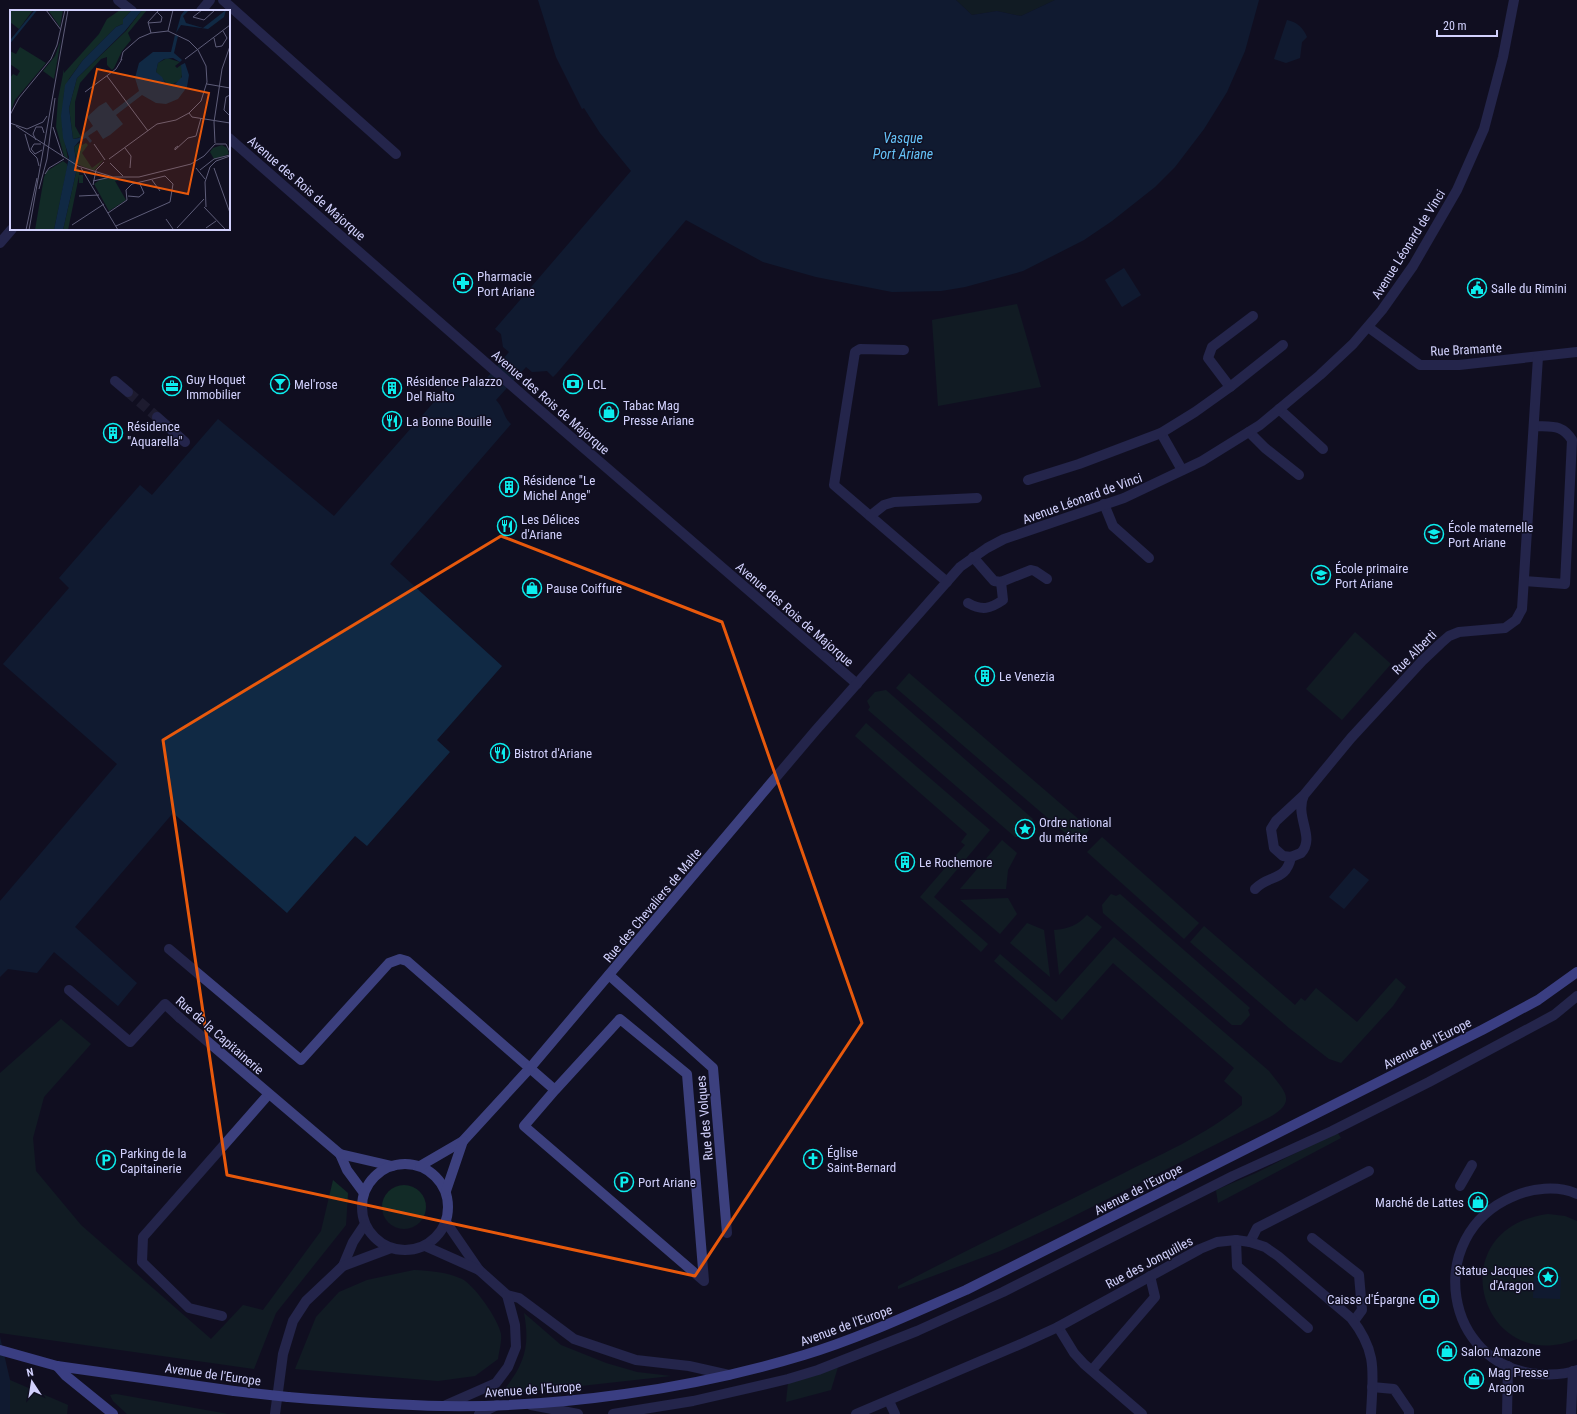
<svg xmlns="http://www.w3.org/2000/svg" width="1577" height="1414" viewBox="0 0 1577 1414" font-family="'Roboto Condensed',sans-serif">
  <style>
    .green { fill: #122b27 }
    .water { fill: #102944 }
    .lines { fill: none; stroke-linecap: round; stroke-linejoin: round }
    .street-tunnel { stroke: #2d2c42; stroke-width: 10; stroke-dasharray: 10 5; stroke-linecap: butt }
    .lane { stroke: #3c407e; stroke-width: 10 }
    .street { stroke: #3c407e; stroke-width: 10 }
    .secondary { stroke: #6d78f8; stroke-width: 10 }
    .secondary-bridge { stroke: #6d78f8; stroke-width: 10 }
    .marked { fill: none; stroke: #e8590c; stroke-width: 3; stroke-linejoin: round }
    .labels { text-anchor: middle; stroke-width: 3; stroke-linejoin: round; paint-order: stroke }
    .street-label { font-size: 13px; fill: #d2d1fd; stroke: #100f21 }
    .poi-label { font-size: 13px; fill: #d2d1fd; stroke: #100f21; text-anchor: start }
    .water-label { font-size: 14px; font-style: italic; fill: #65c2f7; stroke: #100f21 }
    .inset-river { fill: none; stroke: #102944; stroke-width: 2 }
    .inset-road { fill: none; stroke: #5e5d79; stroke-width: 1 }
    .view { fill: #e8590c; fill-opacity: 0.15; stroke: #e8590c; stroke-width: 2 }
    .inset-edge { fill: none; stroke: #d2d1fd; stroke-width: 2 }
  </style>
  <rect width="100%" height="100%" fill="#100f21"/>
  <g class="green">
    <path d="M956,0H1055L1021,16L997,11L972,15Z"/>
    <path d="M1017,304L1041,387L938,406L932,320Z"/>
    <path d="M1355,632L1391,664L1342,720L1306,689Z"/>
    <path d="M909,673L1090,829L1078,844L896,688Z"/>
    <path d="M886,690L1033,819L1031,822L1032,827L1023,837H1015L868,710L870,707L867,701L875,692Z"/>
    <path d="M866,723L990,830L934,897L988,944L981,952L920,897L965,845L961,842L967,834L855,736Z"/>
    <path d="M1102,837L1199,923L1184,939L1087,852Z"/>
    <path d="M1002,840L1017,853L1008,870L1006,889H960Z"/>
    <path d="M1111,894L1116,896L1120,894L1250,1008L1248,1010L1250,1015L1241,1025H1232L1103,913L1102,905Z"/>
    <path d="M1008,898L1017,914L1000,934L960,900Z"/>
    <path d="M1087,915L1102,927L1059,975L1054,930C1068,929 1078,925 1087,915Z"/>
    <path d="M1027,923L1044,930L1050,977L1010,943Z"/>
    <path d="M1204,926L1295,1005L1301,998L1305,1001L1316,988L1357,1022L1396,978L1406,987L1393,1006L1341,1063L1329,1059L1289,1028L1190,942Z"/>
    <path d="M1114,937L1269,1071C1284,1091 1298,1101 1270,1117L1058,1224L1000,1251L898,1289V1286C970,1248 1043,1214 1116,1177C1159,1155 1205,1136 1242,1105V1097L1224,1081L1234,1068L1113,963L1062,1020L994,961L1000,954L1056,1002Z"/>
    <path d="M61,1019L91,1044L44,1097L33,1138L36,1171L81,1225L211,1339L243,1305L263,1310L321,1231L333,1180L348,1193L346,1225L276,1313L254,1369L0,1333V1073Z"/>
    <path d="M1337,1132L1341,1138L1218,1203L1216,1190L1256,1173Z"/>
    <circle cx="404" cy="1207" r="22"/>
    <path d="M1548,1214L1565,1216L1577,1221V1339C1481,1378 1437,1229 1548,1214Z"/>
    <path d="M414,1270C430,1271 447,1272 462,1279C475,1286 498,1319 501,1334C502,1341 499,1351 498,1359L475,1376L438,1381L295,1369L316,1317L339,1292L367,1280Z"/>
    <path d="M524,1313L561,1345L606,1363L637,1372L671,1376L500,1395C523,1367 531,1349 524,1313Z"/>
    <path d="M838,1367L831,1390L786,1402L788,1383Z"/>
    <path d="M10,1380L68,1405L67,1414H10Z"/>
    <path d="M116,1394L228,1414H230H127L113,1401L110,1395Z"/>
  </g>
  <g class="water">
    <path d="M538,0H956L972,15L997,11L1021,16L1055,0H1259L1245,51L1227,92L1204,129L1175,167L1155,187L1112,221L1084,240L1023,271L965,287L941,291L892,292L816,277L763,262L686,220L557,373L553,377L547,371L532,372L526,367L496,400C504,408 503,417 511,424L390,564L502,666L437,740L450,752L367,846L355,836L287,913L173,813L75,927L137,983L118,1006L54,952L37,973L8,969L0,977V901L117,764L3,664L69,588L59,578L140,485L152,495L218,419L334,516L455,378L459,381L473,380L480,386L509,352L503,347L501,334L495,329L631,171L600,133L584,108L582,109L556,57Z"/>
    <path d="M1287,20C1296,22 1303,27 1307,37L1302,42L1300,58L1286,63L1274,59Z"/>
    <path d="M1124,268L1141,295L1122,307L1105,280Z"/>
    <path d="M1354,868L1369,880L1344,909L1329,897Z"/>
    <path d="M1534,1276H1543V1283H1552L1553,1276L1561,1277L1560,1299L1533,1298Z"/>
    <path d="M0,1337L10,1380V1414H0Z"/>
  </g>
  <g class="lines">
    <path class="street-tunnel" d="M128,392L157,417"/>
    <g class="lane">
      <path d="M118,0L132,11"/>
      <path d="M223,0L396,154"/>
      <path d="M904,350L860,349L855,352L834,485L947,582"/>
      <path d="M1230,387L1208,358L1212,347L1253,316"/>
      <path d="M1279,409L1323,449"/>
      <path d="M1249,432L1265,448L1299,475"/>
      <path d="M1161,433L1182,470"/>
      <path d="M1028,480L1079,464L1161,433L1195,412L1230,387L1283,345"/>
      <path d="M1104,504L1113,526L1149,558"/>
      <path d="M870,516L884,505L894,502L977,498"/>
      <path d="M973,557L994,581L1001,582L1031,570L1035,571L1047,579"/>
      <path d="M1524,581L1565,584L1572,440C1562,424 1552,427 1534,426"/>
      <path d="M968,603C982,611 990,609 1003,600L1001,582"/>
      <path d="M1255,889C1269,874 1286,882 1291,857"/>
      <path d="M169,949L301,1060L389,963L400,959L407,961L555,1090L620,1019L687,1074L704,1281L524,1126L555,1090"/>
      <path d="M69,990L130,1042L165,1004L180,1018"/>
      <path d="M1460,1186L1472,1165"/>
      <path d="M1312,1238L1359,1275L1362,1310L1354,1321"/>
      <path d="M1236,1240L1237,1266L1308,1328"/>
      <path d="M1250,1242L1257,1228L1369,1171"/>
      <path d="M222,1316L189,1308L142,1262L143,1237L268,1095"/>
      <path d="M1092,1370L1155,1297L1150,1276"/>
      <path d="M1372,1387L1394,1389L1409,1411V1414"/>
      <path d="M531,1405L578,1414"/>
      <path d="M613,1414L693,1401L788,1379L818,1370L917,1331L1003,1292L1233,1176L1332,1131L1429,1082L1554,1015L1577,996"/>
    </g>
    <g class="street">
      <path d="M201,11L210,0"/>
      <path d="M229,138L534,405L857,684"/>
      <path d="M0,243L12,229"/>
      <path d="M1368,327L1420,365H1459L1577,352"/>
      <path d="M115,381L128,392"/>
      <path d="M157,417L185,442"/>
      <path d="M1304,795C1294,817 1316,837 1301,853L1291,857L1283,856L1274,848L1271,829L1276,821L1304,795L1351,738L1422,661L1441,643L1449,636L1459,632L1505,628L1516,620L1522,609L1538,357"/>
      <path d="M609,975L713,1068L727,1233"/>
      <path d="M180,1018L340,1154L347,1170L364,1193"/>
      <path d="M340,1154L392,1166"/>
      <circle cx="405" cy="1207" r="43"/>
      <path d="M420,1166L463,1141L530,1068L816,730L960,567L987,548L1004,539L1124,498L1202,461L1260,425L1320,375L1353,344L1382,310L1413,266L1457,190L1484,129L1503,57L1514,0"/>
      <path d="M446,1191L463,1141"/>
      <path d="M1577,1194C1558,1185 1531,1188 1512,1197C1423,1236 1444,1366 1538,1374C1551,1375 1565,1375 1577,1370"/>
      <path d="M446,1222L479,1270L507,1295L519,1298L574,1339L636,1360L689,1366L729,1375"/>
      <path d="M425,1246L479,1270"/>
      <path d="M343,1266L353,1242L365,1224"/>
      <path d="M1058,1327L1074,1353L1084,1364L1142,1414"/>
      <path d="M889,1401L895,1414"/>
      <path d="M446,1405L496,1383L508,1367L516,1347L515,1325L507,1295"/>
      <path d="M275,1414L283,1354L293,1321L306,1301L343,1266L391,1248"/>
      <path d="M479,1414L497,1405"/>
      <path d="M856,1414L1023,1343L1058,1327L1200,1249L1217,1242L1236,1240L1250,1242L1265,1247L1278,1256L1351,1318C1378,1352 1373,1373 1371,1414"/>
      <path d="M1507,1414L1508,1366"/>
      <path d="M1571,1414L1573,1371"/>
    </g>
    <g class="secondary">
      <path d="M0,1350L57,1366L234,1391"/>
      <path d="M57,1366L65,1375L113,1414"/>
      <path d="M288,1397C339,1401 390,1405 442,1406C559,1408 692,1389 804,1355C860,1338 913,1313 966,1290L1482,1030L1538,1000L1577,972"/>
    </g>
    <path class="secondary-bridge" d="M234,1391L288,1397"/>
  </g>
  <path d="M0 0H1577V1414H0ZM501,536L722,622L862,1023L695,1276L227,1175L163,740Z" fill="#100f21" fill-opacity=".55" fill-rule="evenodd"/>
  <path class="marked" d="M501,536L722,622L862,1023L695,1276L227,1175L163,740Z"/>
  <defs>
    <g id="pharmacy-ring" transform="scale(1)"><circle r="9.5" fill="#100f21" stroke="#0ceeee" stroke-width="1.5"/><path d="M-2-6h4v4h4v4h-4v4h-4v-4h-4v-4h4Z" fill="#0ceeee"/></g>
    <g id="civic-ring" transform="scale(1)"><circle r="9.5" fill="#100f21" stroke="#0ceeee" stroke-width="1.5"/><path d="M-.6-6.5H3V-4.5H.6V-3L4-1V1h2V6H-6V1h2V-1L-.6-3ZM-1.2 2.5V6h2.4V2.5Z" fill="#0ceeee"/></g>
    <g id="bar-ring" transform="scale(1)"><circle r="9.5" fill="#100f21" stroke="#0ceeee" stroke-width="1.5"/><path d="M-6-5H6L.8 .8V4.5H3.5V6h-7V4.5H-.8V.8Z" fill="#0ceeee"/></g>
    <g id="bank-ring" transform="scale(1)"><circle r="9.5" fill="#100f21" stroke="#0ceeee" stroke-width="1.5"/><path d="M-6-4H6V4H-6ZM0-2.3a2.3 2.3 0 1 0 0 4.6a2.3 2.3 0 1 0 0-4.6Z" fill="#0ceeee"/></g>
    <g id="office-ring" transform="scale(1)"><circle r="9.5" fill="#100f21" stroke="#0ceeee" stroke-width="1.5"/><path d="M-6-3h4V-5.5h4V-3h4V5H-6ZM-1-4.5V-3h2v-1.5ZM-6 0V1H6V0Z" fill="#0ceeee"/></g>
    <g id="building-ring" transform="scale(1)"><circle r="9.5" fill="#100f21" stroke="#0ceeee" stroke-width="1.5"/><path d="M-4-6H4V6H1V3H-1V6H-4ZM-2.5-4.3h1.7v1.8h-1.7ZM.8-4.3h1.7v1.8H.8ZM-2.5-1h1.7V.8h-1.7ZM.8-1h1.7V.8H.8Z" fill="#0ceeee"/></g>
    <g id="shop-ring" transform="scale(1)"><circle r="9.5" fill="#100f21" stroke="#0ceeee" stroke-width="1.5"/><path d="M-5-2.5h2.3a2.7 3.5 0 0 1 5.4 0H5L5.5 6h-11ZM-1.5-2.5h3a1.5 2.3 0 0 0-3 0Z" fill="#0ceeee"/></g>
    <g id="restaurant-ring" transform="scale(1)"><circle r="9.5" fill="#100f21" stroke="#0ceeee" stroke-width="1.5"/><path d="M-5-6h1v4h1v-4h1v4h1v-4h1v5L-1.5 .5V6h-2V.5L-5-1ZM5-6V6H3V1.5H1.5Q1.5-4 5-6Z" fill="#0ceeee"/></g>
    <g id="school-ring" transform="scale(1)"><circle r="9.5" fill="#100f21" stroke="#0ceeee" stroke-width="1.5"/><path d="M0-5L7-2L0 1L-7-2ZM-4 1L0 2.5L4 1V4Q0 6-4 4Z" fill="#0ceeee"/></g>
    <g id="sight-ring" transform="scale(1)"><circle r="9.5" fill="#100f21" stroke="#0ceeee" stroke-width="1.5"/><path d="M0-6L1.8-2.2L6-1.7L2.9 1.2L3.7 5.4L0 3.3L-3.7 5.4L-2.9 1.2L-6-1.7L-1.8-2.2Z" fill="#0ceeee"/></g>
    <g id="church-ring" transform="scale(1)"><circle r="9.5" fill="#100f21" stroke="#0ceeee" stroke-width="1.5"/><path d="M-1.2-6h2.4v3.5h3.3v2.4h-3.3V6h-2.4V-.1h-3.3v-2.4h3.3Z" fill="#0ceeee"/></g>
    <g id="parking-ring" transform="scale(1)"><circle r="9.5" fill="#100f21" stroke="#0ceeee" stroke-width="1.5"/><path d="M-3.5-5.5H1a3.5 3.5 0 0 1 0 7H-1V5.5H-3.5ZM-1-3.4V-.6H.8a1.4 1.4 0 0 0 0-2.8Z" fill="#0ceeee"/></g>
  </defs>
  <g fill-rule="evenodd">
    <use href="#pharmacy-ring" x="463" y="283"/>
    <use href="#civic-ring" x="1477" y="288"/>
    <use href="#bar-ring" x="280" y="384"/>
    <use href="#bank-ring" x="573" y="384"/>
    <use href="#office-ring" x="172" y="386"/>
    <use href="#building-ring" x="392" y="388"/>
    <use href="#shop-ring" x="609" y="412"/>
    <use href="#restaurant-ring" x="392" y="421"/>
    <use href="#building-ring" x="113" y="433"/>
    <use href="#building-ring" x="509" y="487"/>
    <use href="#restaurant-ring" x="507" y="526"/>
    <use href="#school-ring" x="1434" y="534"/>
    <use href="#school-ring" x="1321" y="575"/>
    <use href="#shop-ring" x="532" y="588"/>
    <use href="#building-ring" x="985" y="676"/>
    <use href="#restaurant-ring" x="500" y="753"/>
    <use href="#sight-ring" x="1025" y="829"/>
    <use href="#building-ring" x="905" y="862"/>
    <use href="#church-ring" x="813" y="1159"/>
    <use href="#parking-ring" x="106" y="1160"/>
    <use href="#parking-ring" x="624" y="1182"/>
    <use href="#shop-ring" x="1478" y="1202"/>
    <use href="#sight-ring" x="1548" y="1277"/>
    <use href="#bank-ring" x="1429" y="1299"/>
    <use href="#shop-ring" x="1447" y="1351"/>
    <use href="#shop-ring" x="1474" y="1379"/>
  </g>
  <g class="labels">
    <g class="street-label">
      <text transform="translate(307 188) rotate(41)" y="5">Avenue des Rois de Majorque</text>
      <text transform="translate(1408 244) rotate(-58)" y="5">Avenue Léonard de Vinci</text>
      <text transform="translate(1466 349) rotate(-3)" y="5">Rue Bramante</text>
      <text transform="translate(551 402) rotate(41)" y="5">Avenue des Rois de Majorque</text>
      <text transform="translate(1082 498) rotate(-20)" y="5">Avenue Léonard de Vinci</text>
      <text transform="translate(795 614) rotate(41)" y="5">Avenue des Rois de Majorque</text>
      <text transform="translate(1414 652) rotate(-45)" y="5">Rue Alberti</text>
      <text transform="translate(652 905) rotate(-50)" y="5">Rue des Chevaliers de Malte</text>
      <text transform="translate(220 1035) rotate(41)" y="5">Rue de la Capitainerie</text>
      <text transform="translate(1427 1043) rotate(-27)" y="5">Avenue de l'Europe</text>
      <text transform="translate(704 1118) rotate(-95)" y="5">Rue des Volques</text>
      <text transform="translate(1138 1189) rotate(-27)" y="5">Avenue de l'Europe</text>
      <text transform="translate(1149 1262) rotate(-28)" y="5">Rue des Jonquilles</text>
      <text transform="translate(846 1325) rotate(-20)" y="5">Avenue de l'Europe</text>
      <text transform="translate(213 1374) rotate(8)" y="5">Avenue de l'Europe</text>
      <text transform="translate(533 1389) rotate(-4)" y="5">Avenue de l'Europe</text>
    </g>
    <g class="poi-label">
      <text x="477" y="281">Pharmacie<tspan x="477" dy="15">Port Ariane</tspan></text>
      <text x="1491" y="293">Salle du Rimini</text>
      <text x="186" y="384">Guy Hoquet<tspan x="186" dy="15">Immobilier</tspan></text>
      <text x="406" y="386">Résidence Palazzo<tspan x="406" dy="15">Del Rialto</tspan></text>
      <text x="294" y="389">Mel'rose</text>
      <text x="587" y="389">LCL</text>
      <text x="623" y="410">Tabac Mag<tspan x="623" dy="15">Presse Ariane</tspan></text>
      <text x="406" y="426">La Bonne Bouille</text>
      <text x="127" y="431">Résidence<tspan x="127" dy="15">"Aquarella"</tspan></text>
      <text x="523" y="485">Résidence "Le<tspan x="523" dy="15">Michel Ange"</tspan></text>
      <text x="521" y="524">Les Délices<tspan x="521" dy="15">d'Ariane</tspan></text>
      <text x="1448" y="532">École maternelle<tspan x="1448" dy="15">Port Ariane</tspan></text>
      <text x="1335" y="573">École primaire<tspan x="1335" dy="15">Port Ariane</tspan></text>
      <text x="546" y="593">Pause Coiffure</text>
      <text x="999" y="681">Le Venezia</text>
      <text x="514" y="758">Bistrot d'Ariane</text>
      <text x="1039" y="827">Ordre national<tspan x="1039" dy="15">du mérite</tspan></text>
      <text x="919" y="867">Le Rochemore</text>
      <text x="827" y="1157">Église<tspan x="827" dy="15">Saint-Bernard</tspan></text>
      <text x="120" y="1158">Parking de la<tspan x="120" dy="15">Capitainerie</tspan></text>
      <text x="638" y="1187">Port Ariane</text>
      <text x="1464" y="1207" text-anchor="end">Marché de Lattes</text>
      <text x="1534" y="1275" text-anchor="end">Statue Jacques<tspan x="1534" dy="15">d'Aragon</tspan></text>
      <text x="1415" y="1304" text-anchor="end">Caisse d'Épargne</text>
      <text x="1461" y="1356">Salon Amazone</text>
      <text x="1488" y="1377">Mag Presse<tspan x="1488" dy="15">Aragon</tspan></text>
    </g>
    <g class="water-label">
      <text x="903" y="143">Vasque<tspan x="903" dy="16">Port Ariane</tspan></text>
    </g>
  </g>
  <g transform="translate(10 10)">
    <rect width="220" height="220" fill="#100f21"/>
    <path d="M23,0L9,19L0,12V0ZM38,0H53L50,17ZM110,0H122L113,9V14L106,17L73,50L59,69L54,83L52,116L58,149L54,146L46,117L48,89L54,59V63L89,24L97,9ZM132,0H137L118,23L121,30L112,41L104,58L102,60L97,55V47L91,49L70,73L65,92V116L71,127L63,129L59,98L67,68L116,21ZM51,29L44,69L33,61L45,46ZM10,37L36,53L5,90L0,103V68L3,64L7,66L10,61L0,54V41L6,44ZM157,48L170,52L165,56L167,58L171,55L173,59L171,70L159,76L146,62L148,53ZM69,133L70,136L76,133L78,135L72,143L82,158L94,149L84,161L67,154L64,137ZM212,135L217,138L219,144L204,149L200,142L203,138ZM53,151L57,154V159L44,220H25L34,167L37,161ZM67,158L70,160L69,165H73V173H69V166L58,220H53ZM103,168L109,170L105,171L116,190L99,201L84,174L91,169Z" fill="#122b27"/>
    <path d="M122,0H132L115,21L67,68L59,98L63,129L69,128L83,116L77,107L89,96L96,92L103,101L129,81L125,68L129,53L143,42H161L165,25L168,26L164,43L172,50L170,52L163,48L154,49L148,53L146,62L152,67L156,75L165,74L172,67L171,55L175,53L179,65L177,77L168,89L156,94L146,93L132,85L106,105L113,114L100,125L93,129L87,120L78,126L82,131L80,133L76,128L70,130L64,137L67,158L53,220H44L59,147L53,128L51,106L55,75L73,50L106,17L113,14V9ZM175,0H179L173,6L176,13L193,18L216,0L214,7L198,19L171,15L166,23L171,5Z" fill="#102944"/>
    <path class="inset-river" d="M0,32L26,0"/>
    <path class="inset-road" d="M36,0L51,20M192,0L183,7L194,10L205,0M138,13L151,12L152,7L147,2M158,21L163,0M141,23L138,12L149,0M204,28L206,37L212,36L217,28L213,21M175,49L220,15M97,66L138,121M197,74L220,78M75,82L106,59L112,49M220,85L216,87L214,100L220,106M179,103L182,107L220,113M0,105L9,88L41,49L47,35L55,0M0,113L17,119L33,112L37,106M6,116L68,156L103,167H129L181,154L194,146L205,134H216L220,142M43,117L53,147M15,124L20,141L27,148L29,156M26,130L23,124L26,117H32L34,123M205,133L204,112L212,59L220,36M31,134H24L21,139L25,144L32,140M84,134L95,150M168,136L165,138V140L178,128L186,126L191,108M115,138L121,146L120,158M99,149L147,114L166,110L179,103L191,91L197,72L196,56L188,40L179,31L158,21L141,23L129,28L113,42L111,50M100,153L113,166M71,158L108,220M186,158L195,169M204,158L220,203M190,160L204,149L220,145M35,164L39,158L54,149M142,170L150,181M83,171L101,167M83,175L86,160L94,152M29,179L37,149L45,88M69,186L89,185M118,186L129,187L134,183L129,172M194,197L216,220M196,197L195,172L200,157L206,151L220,146M98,203L117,190L116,180L122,174L155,166L163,174L160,192L106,216M156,209L163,219M62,215L94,194M167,218L194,189M196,218L206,211M16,220L27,168M19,220L58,0"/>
    <path class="view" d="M87,59L199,83L178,184L65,160Z"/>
    <rect width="220" height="220" class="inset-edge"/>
  </g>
  <g transform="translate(32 1382) rotate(348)" stroke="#100f21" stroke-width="3" paint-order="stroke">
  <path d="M0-3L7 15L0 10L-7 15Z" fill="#d2d1fd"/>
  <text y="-6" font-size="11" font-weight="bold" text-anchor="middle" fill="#d2d1fd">N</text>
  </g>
  <path d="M1437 30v6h60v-6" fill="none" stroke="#d2d1fd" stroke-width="2"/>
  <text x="1443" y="30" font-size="12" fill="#d2d1fd" stroke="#100f21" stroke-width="3" paint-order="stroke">20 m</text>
</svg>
